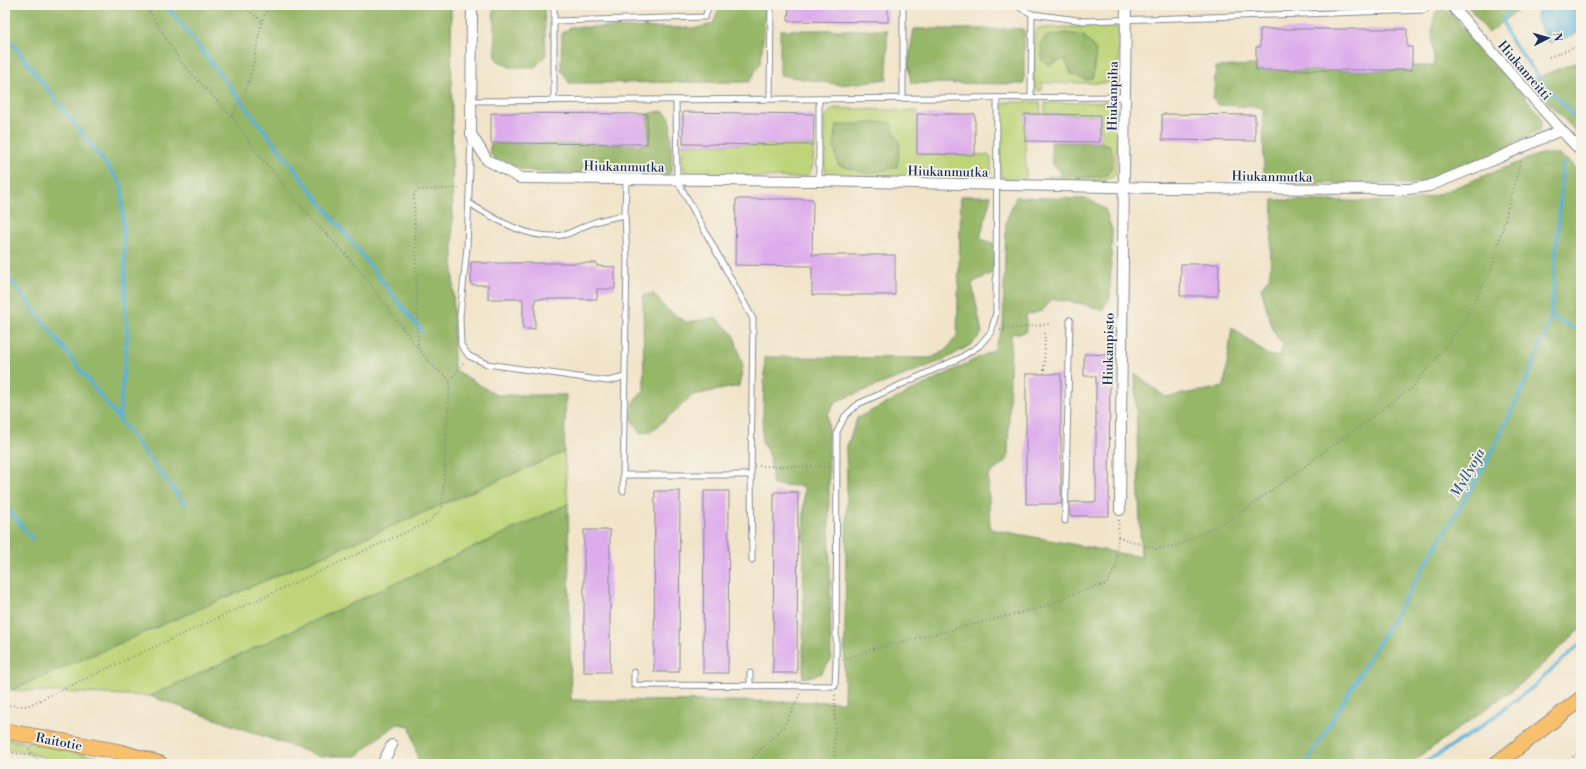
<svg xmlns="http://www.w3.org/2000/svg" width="1586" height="769" viewBox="0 0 1586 769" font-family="'Libre Bodoni',serif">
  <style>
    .green { fill: #bdd478; stroke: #6c826b }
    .forest { fill: #96b668; stroke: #587263 }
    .water { fill: #5bb2d8; stroke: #3b709b }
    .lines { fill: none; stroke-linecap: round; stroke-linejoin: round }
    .stream { stroke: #5bb2d8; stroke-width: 3.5 }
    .building { fill: #ddacec }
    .service-casing { stroke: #868a94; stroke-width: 7 }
    .minor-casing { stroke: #868a94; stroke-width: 12 }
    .primary-casing { stroke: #868a94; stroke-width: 17 }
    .path { stroke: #868a94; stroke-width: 2; stroke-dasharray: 1 3; stroke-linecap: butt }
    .service { stroke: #fff; stroke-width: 5 }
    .minor { stroke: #fff; stroke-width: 10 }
    .primary { stroke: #f8bf6c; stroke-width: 15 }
    .labels { text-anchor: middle; stroke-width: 3.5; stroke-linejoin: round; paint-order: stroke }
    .street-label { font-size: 13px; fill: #1b2f5e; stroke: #f7f3e8 }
    .water-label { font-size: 14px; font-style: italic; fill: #2e5683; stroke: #f7f3e8 }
  </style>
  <rect width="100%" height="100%" fill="#f7f3e8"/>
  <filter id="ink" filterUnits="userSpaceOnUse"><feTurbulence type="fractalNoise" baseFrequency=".025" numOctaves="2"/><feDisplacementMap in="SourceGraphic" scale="8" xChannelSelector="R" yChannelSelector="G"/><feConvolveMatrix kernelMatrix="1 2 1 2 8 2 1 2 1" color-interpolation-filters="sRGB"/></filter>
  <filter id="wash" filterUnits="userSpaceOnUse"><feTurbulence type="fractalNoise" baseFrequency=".012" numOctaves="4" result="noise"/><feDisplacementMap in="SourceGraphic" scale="16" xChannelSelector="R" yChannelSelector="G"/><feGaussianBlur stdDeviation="0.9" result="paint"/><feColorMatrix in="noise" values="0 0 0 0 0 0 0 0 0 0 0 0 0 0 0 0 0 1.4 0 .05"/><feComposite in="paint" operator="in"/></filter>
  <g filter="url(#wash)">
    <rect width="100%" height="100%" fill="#f1e4c9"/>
    <g class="green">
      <path d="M1115,26L1119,29V79L1117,85L1113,89H1111V83H1042L1041,91L1037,90L1034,87V36L1035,32L1038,28Z"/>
      <path d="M1006,102H1040L1041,114H1025L1026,178L1023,180H1004L1000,172V110L1001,106Z"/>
      <path d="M1106,102L1115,106L1118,113L1116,175L1105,181L1047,180L1046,176L1102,177C1116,171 1112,158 1110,146L1100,142V115L1045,114V103Z"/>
      <path d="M833,108L918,111L917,154L988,155L991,158V173L988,179L829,177L824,167V118Z"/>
      <path d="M683,144L813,145C813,158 816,171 803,178L687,175L682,164Z"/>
      <path d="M564,452L568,504L150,696L11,690Z"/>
      <path d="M5,739L47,746L128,764H48L45,757L5,749Z"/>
    </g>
    <g class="forest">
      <path d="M5,5H451L454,369L496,395H566L564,452L11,690L5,682Z"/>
      <path d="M493,5H544L546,55L535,67H509L496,59Z"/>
      <path d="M720,5H766L761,62L749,82L569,83L561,69L562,33L572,27L697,28L713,24Z"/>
      <path d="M1467,5H1518V10L1489,33Z"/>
      <path d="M1444,9L1455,18L1539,113C1542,118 1543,125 1539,130C1532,139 1435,178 1419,182L1411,184L1268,183L1264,181L1263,108L1258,107L1218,105L1213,99L1216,67L1256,65V70H1411L1412,66H1434C1434,49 1428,27 1437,11Z"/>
      <path d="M914,29H1024V84L911,83L908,64Z"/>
      <path d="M780,30H887V79L841,85L780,75Z"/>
      <path d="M1066,33L1084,36L1096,50L1093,78L1087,80L1071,74L1065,59L1048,65L1042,60L1041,43L1045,37Z"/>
      <path d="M1581,60V137L1528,81Z"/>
      <path d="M662,111L670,117L672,169L668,175L542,173C530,171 495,166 490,153C489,150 490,147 491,143L646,144L647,114Z"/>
      <path d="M890,122L900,145L897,167L868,174L838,165L834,145L837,125Z"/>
      <path d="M1051,142H1100L1110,146C1115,157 1113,164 1108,175L1102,177H1061L1060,170L1052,164Z"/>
      <path d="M1540,154H1557L1573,164L1581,172V628L1526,680L1409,764H419L410,726L398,724L384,733L357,756H319L150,696L568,504L571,700L844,702L847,482L846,449L857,418L994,350L1003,326L1006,222L1016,197L1088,199L1105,209L1112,230L1110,298L1102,310L1083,304L1052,299L1042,311L1026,315V332L1011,334L1008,459L988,476L990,529L1141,557L1135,373L1165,397L1224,387L1232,327L1268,355L1279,357L1283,345L1273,331L1261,288L1270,276L1273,200L1408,202L1436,195Z"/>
      <path d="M961,196H991L980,239L993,243L994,272L972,283L982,333L972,344L944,360L837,401L828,414L831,660L820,674L803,678L804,486L773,485L770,456L762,442L765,357L931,358L945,351L957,336Z"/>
      <path d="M653,293L666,309L686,322L716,318L734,335L743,367L739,386L693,395L651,432L639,433L631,418L633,402L644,390L643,296Z"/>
    </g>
    <path class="water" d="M1544,5H1581V32L1552,43L1546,41L1536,18L1539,11Z"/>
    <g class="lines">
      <g class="stream">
        <path d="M166,5L422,332"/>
        <path d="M1512,5L1503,18L1508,36L1548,89L1577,118"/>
        <path d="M5,34L122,185L127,339L119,419"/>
        <path d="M5,273L185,504"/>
        <path d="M1551,317L1581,331"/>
        <path d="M5,505L32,539"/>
        <path d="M1306,764L1488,460L1532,368L1551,317L1563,164"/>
        <path d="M1423,764L1472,733L1533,687L1581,643"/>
      </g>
    </g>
    <g id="blocks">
      <g class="building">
        <path d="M789,5H888V22L788,21Z"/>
        <path d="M1260,29H1407V47H1412V70H1256V47H1260Z"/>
        <path d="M683,112L814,114L813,145L683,144Z"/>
        <path d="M491,113L647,114V144L491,143Z"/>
        <path d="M917,114H975V155L917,154Z"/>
        <path d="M1025,114L1100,115V142L1025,141Z"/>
        <path d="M1162,114L1255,115V141L1162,140Z"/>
        <path d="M736,199H813L812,255H895V295H812V266L735,265Z"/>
        <path d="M471,262H481V263H597V266L615,267V289H597V299H535V329H523V299H488V285H471Z"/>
        <path d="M1181,264H1219L1218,296H1180Z"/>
        <path d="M1084,354L1110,355L1109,516H1070V502H1096V376H1084Z"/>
        <rect x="1026" y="374" width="35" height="130"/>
        <path d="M655,491H680L679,672H654Z"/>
        <path d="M704,491H729L728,673H703Z"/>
        <path d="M774,492H798L797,673H773Z"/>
        <rect x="584" y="530" width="26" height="142"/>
      </g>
    </g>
  </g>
  <g filter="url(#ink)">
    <use href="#blocks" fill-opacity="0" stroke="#868a94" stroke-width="1"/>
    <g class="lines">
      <g class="service-casing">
        <g id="service">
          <path d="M554,5V101"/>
          <path d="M903,5V98"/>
          <path d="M1005,5L1017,6L1032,14L1085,21L1424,10L1429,5"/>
          <path d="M554,21L705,17L709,5"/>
          <path d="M1031,97L1032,14"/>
          <path d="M770,99L771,5"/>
          <path d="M819,99V181"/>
          <path d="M472,101L1125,97"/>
          <path d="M471,137L467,247L460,316L461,345L469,356L487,364L592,379L608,381L625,377"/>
          <path d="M626,180L625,215L627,262L623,475H751L753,319L677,180L676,100"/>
          <path d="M469,203C496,220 534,243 567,234C575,231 584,226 592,223C603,219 614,217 625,215"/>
          <path d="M623,475V491"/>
          <path d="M751,475L752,560"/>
          <path d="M1065,521L1070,320"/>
          <path d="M634,672V685L835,686L836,662L837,432L845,416L858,404L960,358L979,346L991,332L996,313L997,98"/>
          <path d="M750,685V673"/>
        </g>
      </g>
      <g class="minor-casing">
        <g id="minor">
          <path d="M472,5L471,134L487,160L520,178L819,181L1157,188L1409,189L1429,186L1498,158L1561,130"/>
          <path d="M1451,5L1561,130L1581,151"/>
          <path d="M1120,510L1126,5"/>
          <path d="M382,764L392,745"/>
        </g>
      </g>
      <g class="primary-casing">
        <g id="primary">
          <path d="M5,731L120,752L160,764"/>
          <path d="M1496,764L1581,699"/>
        </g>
      </g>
      <g class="path">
        <path d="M145,5L181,62L233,118L255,150L315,223L339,247L366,278L412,341L433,366L450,380"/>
        <path d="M242,5L262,21"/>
        <path d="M1549,57L1581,45"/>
        <path d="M233,118L236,106L243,98L251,74L262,21L269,5"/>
        <path d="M1000,330L1049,324"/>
        <path d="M418,348L414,194L418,190L461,188"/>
        <path d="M1044,374L1045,333"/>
        <path d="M759,466L828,467"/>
        <path d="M1118,537L1119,520"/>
        <path d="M843,660L873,649L1044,607L1075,593L1107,584L1116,566L1118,537L1156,549L1179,545L1238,515L1413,387L1464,322L1492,267L1521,160"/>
        <path d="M5,705L27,706L119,663L428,522L442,509L450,380L464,362"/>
        <path d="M5,714L9,718"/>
        <path d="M29,749L40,764"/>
        <path d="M5,752L32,755"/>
        <path d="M747,764L784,726L800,694"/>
        <path d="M834,764L835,694"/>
        <path d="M1563,764L1581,751"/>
      </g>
      <use href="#service" class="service"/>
      <use href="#minor" class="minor"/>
      <use href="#primary" class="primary"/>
    </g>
  </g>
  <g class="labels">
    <g class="street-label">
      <text transform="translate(1525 70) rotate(49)" y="5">Hiukanreitti</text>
      <text transform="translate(1112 96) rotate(-89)" y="5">Hiukanpiha</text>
      <text transform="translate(624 166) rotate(1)" y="5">Hiukanmutka</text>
      <text transform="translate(948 171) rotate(1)" y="5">Hiukanmutka</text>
      <text transform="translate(1272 176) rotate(1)" y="5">Hiukanmutka</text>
      <text transform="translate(1108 349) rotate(-89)" y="5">Hiukanpisto</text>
      <text transform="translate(59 741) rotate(11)" y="5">Raitotie</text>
    </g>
    <g class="water-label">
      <text transform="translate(1467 473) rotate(-60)" y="5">Myllyoja</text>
    </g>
  </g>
  <rect width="1586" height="769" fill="none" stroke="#f7f3e8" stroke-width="20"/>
  <g transform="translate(1548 38) rotate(84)" stroke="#f7f3e8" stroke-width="3" paint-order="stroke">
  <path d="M0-3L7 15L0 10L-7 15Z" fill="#1b2f5e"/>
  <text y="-6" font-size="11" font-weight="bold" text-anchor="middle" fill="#1b2f5e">N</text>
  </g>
</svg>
